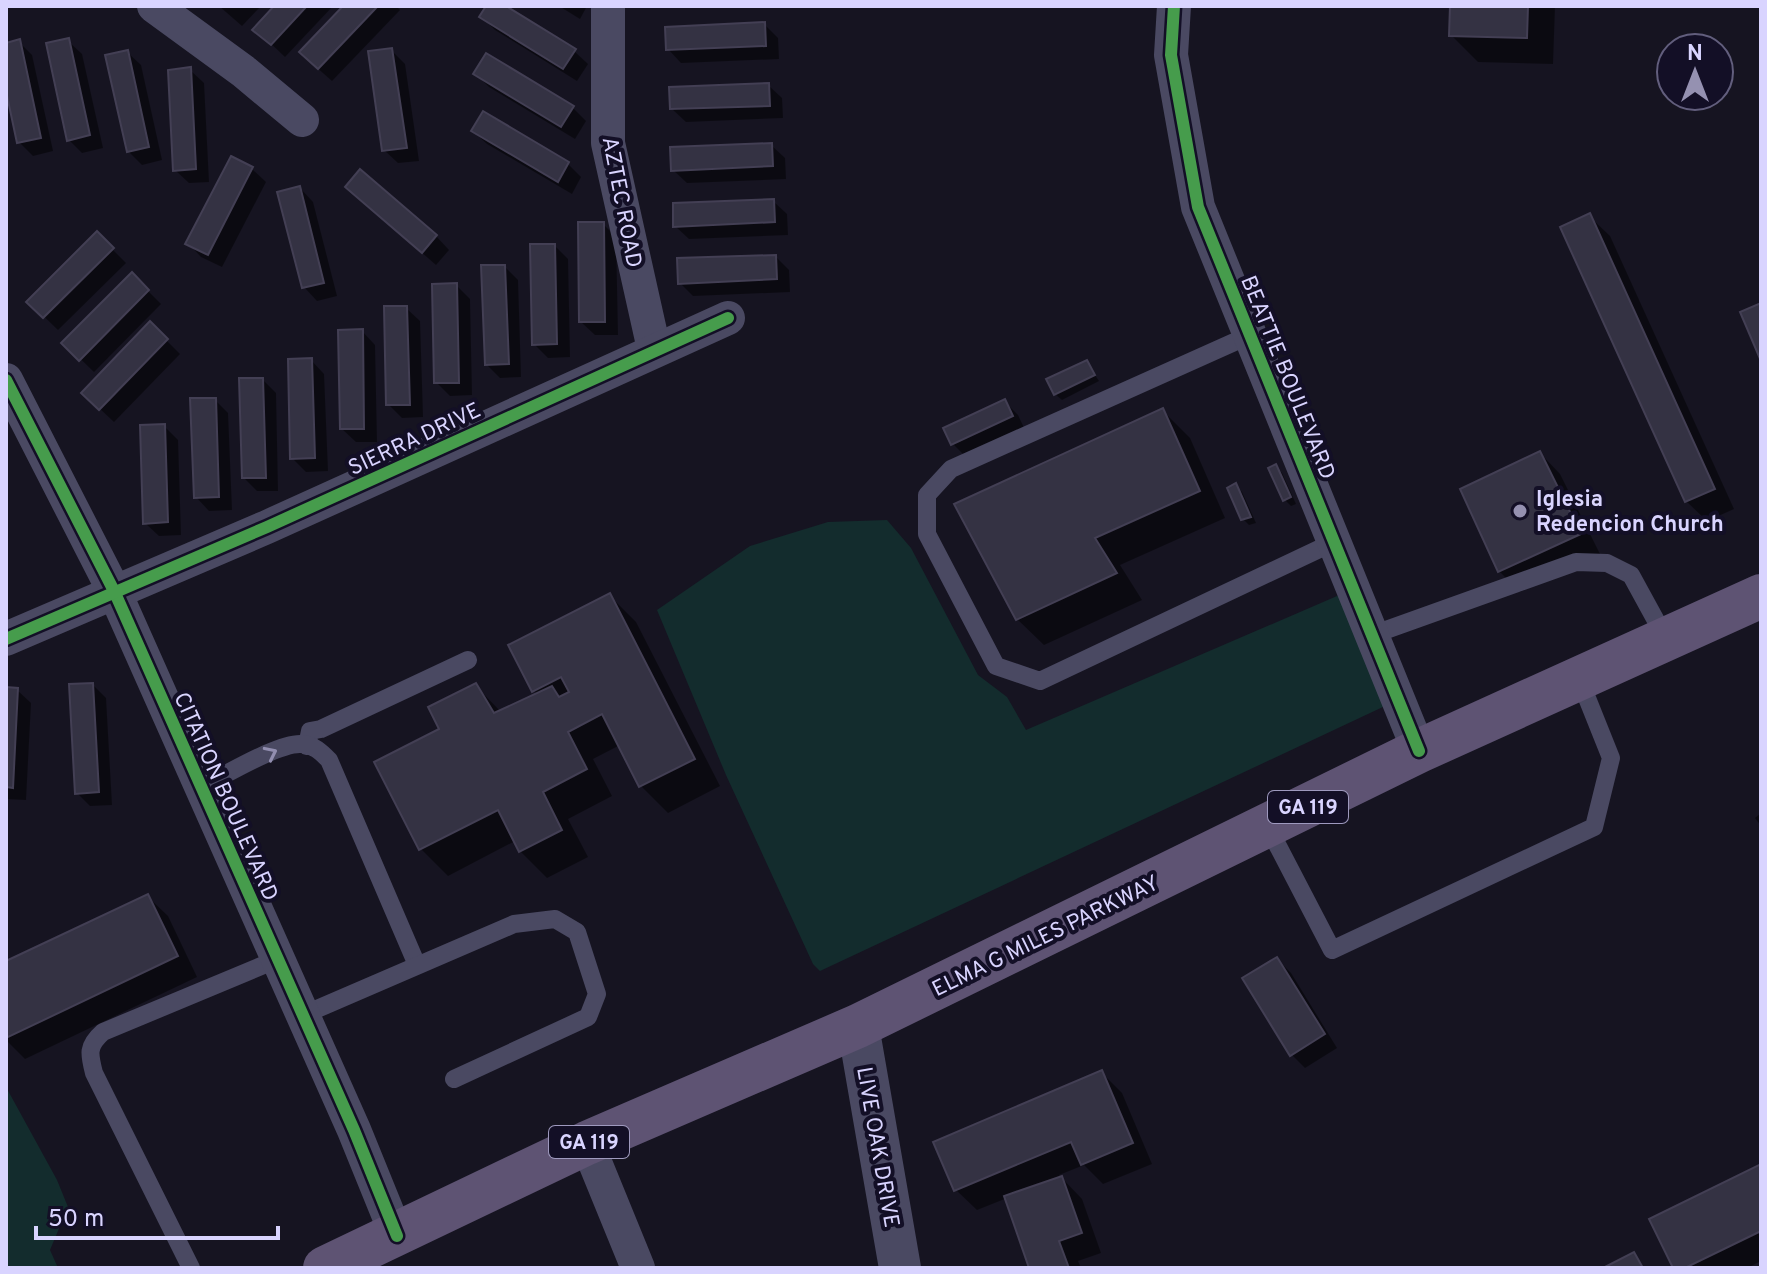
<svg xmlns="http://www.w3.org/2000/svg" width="1767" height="1274" font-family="Overpass,sans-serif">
<rect width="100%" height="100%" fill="#161421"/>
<g fill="#132c2d">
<polygon points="887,520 911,548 978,675 1007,697 1026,730 1344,593 1385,706 820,971 813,964 726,775 657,610 750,546 828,522"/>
<polygon points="6,1087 57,1180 68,1207 50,1250 58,1268 6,1268"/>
</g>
<g fill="#0007">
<polygon points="219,6 261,6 242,26"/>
<polygon points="277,6 333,6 285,57 266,39"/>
<polygon points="346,6 396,6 400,10 332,81 315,66"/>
<polygon points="488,6 502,6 574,51 588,64 577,81 495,30 482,17"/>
<polygon points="559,6 587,6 580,19"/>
<polygon points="677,6 744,6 679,8"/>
<polygon points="1452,6 1555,6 1553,64 1478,62 1451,35"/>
<polygon points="764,24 778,38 779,59 681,63 668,49"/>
<polygon points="68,41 82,54 103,148 82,153 69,140"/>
<polygon points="19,42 32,55 53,151 33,156 19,142 6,82 6,45"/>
<polygon points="391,50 405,64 419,161 398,163 384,150"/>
<polygon points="127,52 141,65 162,160 142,165 128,151"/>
<polygon points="190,70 204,83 209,182 189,183 175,170"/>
<polygon points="476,74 573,108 586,121 575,139 489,87"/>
<polygon points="768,85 782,98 783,118 686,122 672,109"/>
<polygon points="473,131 568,164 581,177 572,194 487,144"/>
<polygon points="771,145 785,158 786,179 687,183 673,170"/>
<polygon points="252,169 266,182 222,267 201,257 188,243"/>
<polygon points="347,187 436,236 449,250 436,265"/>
<polygon points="300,188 313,202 337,296 317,301 304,287"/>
<polygon points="773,201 787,214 788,235 689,239 675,226"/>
<polygon points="1589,216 1610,236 1734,509 1707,521 1686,501"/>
<polygon points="603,224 616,237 618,335 595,335 581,322"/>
<polygon points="97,234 126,263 58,330 29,302"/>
<polygon points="555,246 568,259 570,357 548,358 534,344"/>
<polygon points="776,257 789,270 790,292 693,296 680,283"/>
<polygon points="505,267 518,280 521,377 500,378 487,365"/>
<polygon points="132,275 161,304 94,372 64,343"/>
<polygon points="456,285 470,299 472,395 450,396 436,382"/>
<polygon points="406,308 420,321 423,417 402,418 388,404"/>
<polygon points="150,324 180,354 114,422 83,393"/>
<polygon points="362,331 375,345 377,442 356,442 342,429"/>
<polygon points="311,360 324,374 328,471 306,472 292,458"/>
<polygon points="1086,362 1099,381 1062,400 1055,394"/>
<polygon points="263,380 276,393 278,491 257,491 244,478"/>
<polygon points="215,400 228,413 232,510 209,511 196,497"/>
<polygon points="1005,402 1018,415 1025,430 966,457 953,444"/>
<polygon points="1163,411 1190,438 1225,518 1120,565 1142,600 1044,645 1017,619"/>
<polygon points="164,426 178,440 181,535 159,536 145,523"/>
<polygon points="1540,453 1560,474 1600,554 1520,592 1499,571"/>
<polygon points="1276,467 1282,473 1296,504 1291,506 1285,500"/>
<polygon points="1236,486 1242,492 1256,523 1249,525 1243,519"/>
<polygon points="609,595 636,622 720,786 668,813 641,786 620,745 593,759 612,796 568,819 588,857 547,878 520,851 515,841 448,876 421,849 442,730 475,685 501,712 538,695 534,691"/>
<polygon points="93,685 106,698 112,805 90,806 77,793"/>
<polygon points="6,689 17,690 31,703 26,800 6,799"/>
<polygon points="1761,813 1761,826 1755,818"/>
<polygon points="147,896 168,916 197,977 25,1059 6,1040 6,963"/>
<polygon points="1277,959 1291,973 1337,1048 1305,1068 1291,1054"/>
<polygon points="1101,1072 1122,1093 1152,1164 1103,1184 1084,1165 1059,1175 1082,1199 1101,1253 1078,1261 1081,1268 1032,1268 1007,1198 977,1210 956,1190"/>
<polygon points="1761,1166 1761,1261 1747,1268 1675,1268"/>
</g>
<g fill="#343243" stroke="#433f54" stroke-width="2">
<polygon points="274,6 307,6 271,45 252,30"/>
<polygon points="343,6 378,6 318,69 299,52"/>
<polygon points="486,6 506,6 576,49 563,69 479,17"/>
<polygon points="1450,6 1528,6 1527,38 1449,36"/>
<polygon points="765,22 766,46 666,50 665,27"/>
<polygon points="69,38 90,135 67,141 46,43"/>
<polygon points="20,39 41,138 17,143 6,91 6,43"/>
<polygon points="392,48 407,148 382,151 368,51"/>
<polygon points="128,50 149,147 127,152 105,55"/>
<polygon points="486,53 574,106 561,127 473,74"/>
<polygon points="191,67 196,169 173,171 168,70"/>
<polygon points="769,83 770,106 670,109 669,87"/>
<polygon points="483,111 569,162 558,182 471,131"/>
<polygon points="772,143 773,166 671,171 670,147"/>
<polygon points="231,156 253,167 208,255 185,244"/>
<polygon points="360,169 437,235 422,253 345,187"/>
<polygon points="300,186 324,283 302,288 277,192"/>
<polygon points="774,199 775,222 673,227 673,203"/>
<polygon points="1590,213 1715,489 1685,502 1560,227"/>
<polygon points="578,222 604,222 605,322 579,322"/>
<polygon points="97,231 114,248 43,318 26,302"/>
<polygon points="530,244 555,244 557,344 532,345"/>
<polygon points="776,255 777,279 678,284 677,258"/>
<polygon points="481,265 505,265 509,364 485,365"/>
<polygon points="132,272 149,290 79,361 61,343"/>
<polygon points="457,283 459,383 434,383 432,284"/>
<polygon points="1761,303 1761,361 1740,312"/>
<polygon points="384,306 407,306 410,405 386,405"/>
<polygon points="150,321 168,339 99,410 81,393"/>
<polygon points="363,329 364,429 340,429 338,330"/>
<polygon points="312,358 315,458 290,459 288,359"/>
<polygon points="1087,360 1095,375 1054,395 1046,379"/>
<polygon points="239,378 263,378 266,478 242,478"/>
<polygon points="190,398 216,398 219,497 194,498"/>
<polygon points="1005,399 1013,416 951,445 943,428"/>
<polygon points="1163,408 1200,491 1095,538 1117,573 1016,620 954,504"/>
<polygon points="165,424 168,522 143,524 140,425"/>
<polygon points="1540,451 1581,534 1498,572 1460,489"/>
<polygon points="1276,464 1291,497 1283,501 1268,468"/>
<polygon points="1236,483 1251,517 1241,520 1227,488"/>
<polygon points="610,593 695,759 639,787 602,714 568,732 587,769 543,792 562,830 519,852 498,810 419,850 374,762 439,729 428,707 476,683 494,713 552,686 559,697 569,692 561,677 532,692 508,645"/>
<polygon points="93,683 99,792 75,794 69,684"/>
<polygon points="6,687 18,688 13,788 6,787"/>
<polygon points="148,894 178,956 6,1038 6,961"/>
<polygon points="1277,957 1325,1034 1290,1056 1242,978"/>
<polygon points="1102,1070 1133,1143 1081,1165 1071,1142 954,1191 933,1142"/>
<polygon points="1761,1164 1761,1231 1685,1268 1673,1268 1649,1219"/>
<polygon points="1062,1176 1082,1233 1059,1241 1069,1268 1029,1268 1004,1196"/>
<polygon points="1634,1252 1643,1268 1603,1268"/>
</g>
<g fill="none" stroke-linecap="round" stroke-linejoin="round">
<g stroke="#4a4962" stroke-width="18">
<polyline points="1250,335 951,469 927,495 927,534 996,666 1040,681 1334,542"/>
<polyline points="1372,635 1576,562 1607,563 1631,575 1666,639"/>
<polyline points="307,746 310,731 321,729 468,660"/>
<path d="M201 787C224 776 279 742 302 744 314 745 321 752 329 760L417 965"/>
<polyline points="1268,827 1332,950 1594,827 1611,758 1579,678"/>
<polyline points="303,1015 514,924 555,919 577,932 597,994 588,1017 454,1079"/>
<path d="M191 1268 94 1073C89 1054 87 1046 103 1032L278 959"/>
</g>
<g stroke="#4a4962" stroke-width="34">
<polyline points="154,6 243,71 302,120"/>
<polyline points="608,6 608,143 654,349"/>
<polyline points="1174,6 1171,55 1198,207 1419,751"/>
<polyline points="6,380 115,593 354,1130 397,1236"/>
<polyline points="6,639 267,527 728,318"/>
<polyline points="587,1143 638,1268"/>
</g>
<polyline stroke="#4a4962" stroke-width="42" points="858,1026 900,1268"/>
<polyline stroke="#5e5373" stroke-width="44" points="325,1268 587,1143 858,1026 1419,751 1761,596"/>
<g stroke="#130f26" stroke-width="17">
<g id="cycleway">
<polyline points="1174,6 1171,55 1198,207 1419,751"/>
<polyline points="6,380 115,593 354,1130 397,1236"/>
<polyline points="6,639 267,527 728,318"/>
</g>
</g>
<use href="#cycleway" stroke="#469c4c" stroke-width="12"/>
</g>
<defs><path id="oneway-chevron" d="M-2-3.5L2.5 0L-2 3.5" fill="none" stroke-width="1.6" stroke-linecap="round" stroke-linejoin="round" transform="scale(2)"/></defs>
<use stroke="#928eb0" href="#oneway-chevron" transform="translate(271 753) rotate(-26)"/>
<circle fill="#9591b1" stroke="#130f26" stroke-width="3" cx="1520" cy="511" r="8"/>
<g text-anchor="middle" stroke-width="8" stroke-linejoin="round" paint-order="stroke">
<g fill="#130f26" stroke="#9e99be" stroke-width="2">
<rect x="1268" y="791" width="80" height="32" rx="6"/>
<rect x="549" y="1126" width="80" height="32" rx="6"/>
</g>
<g font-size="20" font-weight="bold" fill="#d9d4ff">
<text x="1308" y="814">GA 119</text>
<text x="589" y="1149">GA 119</text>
</g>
<g font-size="22" fill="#d9d4ff" stroke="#130f26">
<text transform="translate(623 202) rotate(79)" y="8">AZTEC ROAD</text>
<text transform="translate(1289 377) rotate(68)" y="8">BEATTIE BOULEVARD</text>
<text transform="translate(414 438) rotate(-25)" y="8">SIERRA DRIVE</text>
<text transform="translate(227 796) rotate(66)" y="8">CITATION BOULEVARD</text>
<text transform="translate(1045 935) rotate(-26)" y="8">ELMA G MILES PARKWAY</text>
<text transform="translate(879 1147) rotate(80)" y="8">LIVE OAK DRIVE</text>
</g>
<g font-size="22" font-weight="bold" fill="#d9d4ff" stroke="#130f26" text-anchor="start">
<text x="1536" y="506">Iglesia<tspan x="1536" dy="25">Redencion Church</tspan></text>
</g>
</g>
<rect width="1767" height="1274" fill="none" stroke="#d9d4ff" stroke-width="16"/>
<g transform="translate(1695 72)"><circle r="38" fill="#130f26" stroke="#625e7d" stroke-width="2"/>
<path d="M0-6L14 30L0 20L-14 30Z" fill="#9591b1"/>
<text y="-12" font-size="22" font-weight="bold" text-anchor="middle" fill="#d9d4ff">N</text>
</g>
<path d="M36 1226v12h242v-12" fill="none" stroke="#d9d4ff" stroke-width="4"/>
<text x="48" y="1226" font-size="24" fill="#d9d4ff" stroke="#130f26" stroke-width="6" paint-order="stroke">50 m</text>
</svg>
